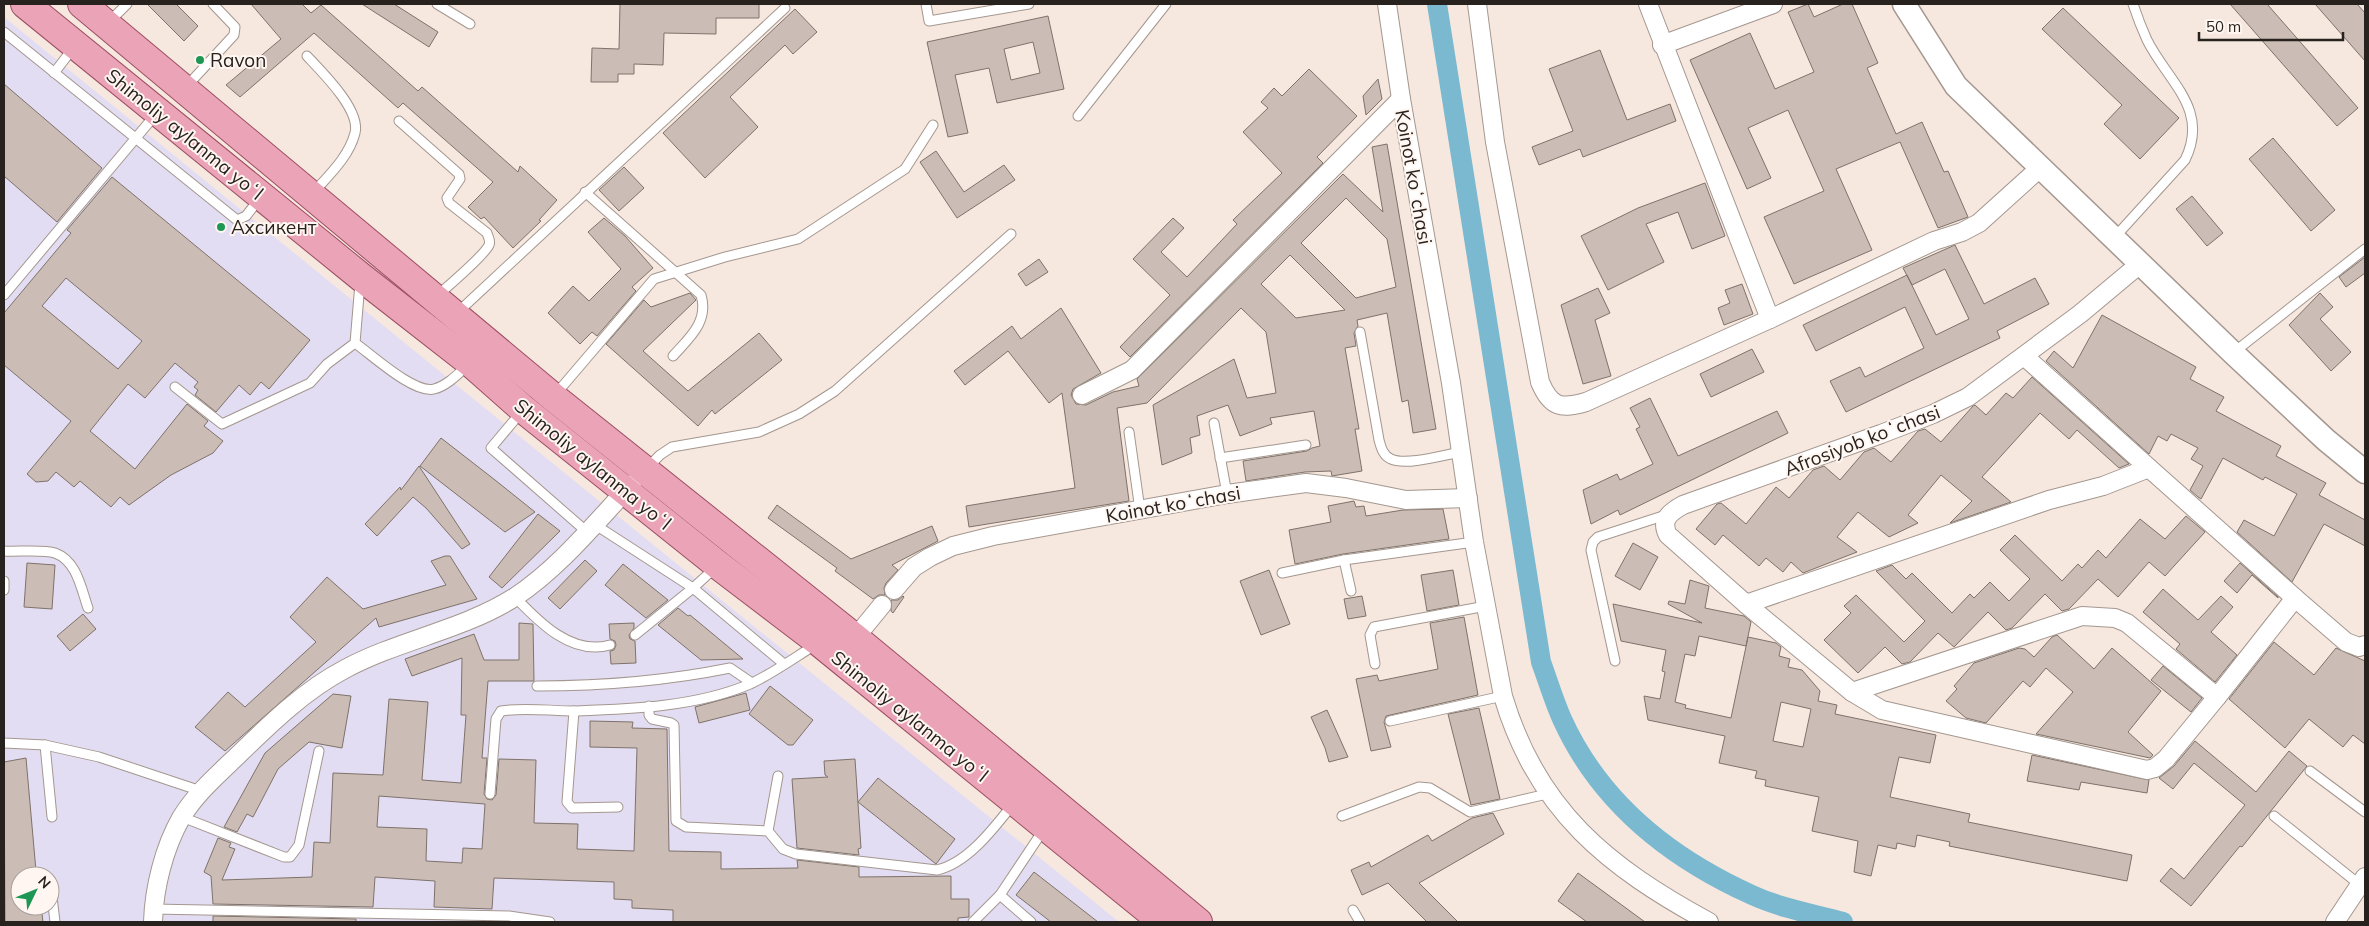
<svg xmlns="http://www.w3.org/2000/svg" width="2369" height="926" font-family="Mulish,sans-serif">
<rect width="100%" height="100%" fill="#f6e8df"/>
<path fill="#e3ddf3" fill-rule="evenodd" d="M4 17 577 483 1119 922H4ZM20 876H50V906H20Z"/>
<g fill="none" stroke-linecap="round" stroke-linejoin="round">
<path stroke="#7bb9d0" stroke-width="20" d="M1437 4 1541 662C1548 681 1554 701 1562 719 1600 803 1670 858 1752 895 1780 908 1813 914 1843 922"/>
</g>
<g fill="#cbbdb5" stroke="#7e726a" fill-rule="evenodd">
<polygon points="147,4 176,4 198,26 184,41"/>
<polygon points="251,4 302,4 311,13 321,5 418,91 422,87 518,172 520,166 557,200 539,220 541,221 513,248 484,217 481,219 468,207 493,182 403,103 398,108 314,33 240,97 226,85 281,39"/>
<polygon points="362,4 394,4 438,32 429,47"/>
<polygon points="620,4 759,4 759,18 716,18 716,34 664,33 663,65 634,64 634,74 618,74 618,82 591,82 592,48 619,49"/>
<polygon points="1808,4 1814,17 1843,4 1852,4 1878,63 1867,68 1896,134 1922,122 1944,172 1948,171 1968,217 1938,228 1900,142 1836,169 1872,250 1794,284 1764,217 1824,191 1788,110 1748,128 1771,178 1747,189 1690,60 1750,33 1775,89 1814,72 1788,12"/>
<polygon points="2230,4 2267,4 2358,108 2337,126"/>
<polygon points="2315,4 2357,4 2365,13 2365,61"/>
<polygon points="2063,8 2179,118 2140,159 2104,124 2122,105 2042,29"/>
<polygon points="795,9 817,32 793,54 785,45 730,97 758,127 705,178 663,133"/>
<path d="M1048 16 1064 89 997 103 989 68 955 75 968 133 948 137 927 42ZM1033 42 1040 73 1011 80 1004 49Z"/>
<polygon points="1600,50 1627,120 1670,104 1676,121 1583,157 1580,149 1539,165 1532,147 1573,131 1549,69"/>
<polygon points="1309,69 1357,116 1317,157 1323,163 1130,357 1120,347 1170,295 1133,259 1173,218 1184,228 1161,252 1187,277 1237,224 1233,220 1282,173 1243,132 1268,108 1261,102 1274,88 1282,96"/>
<polygon points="1378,79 1382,99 1366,115 1363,96"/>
<polygon points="4,84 102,168 57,222 4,176"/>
<polygon points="2273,138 2335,210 2311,231 2249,159"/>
<path d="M1387 144 1436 429 1413 433 1408 400 1402 402 1387 313 1357 320 1358 326 1354 333 1356 346 1345 348 1359 429H1355L1362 471 1332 476 1331 471 1305 472 1246 481 1243 461 1307 451 1312 448 1320 446 1314 411 1270 418 1272 424 1240 436 1228 405 1197 416 1200 435 1190 438 1192 453 1162 465 1153 405 1234 359 1247 398 1276 393 1266 332 1241 308 1147 403 1117 408 1129 501 969 527 966 506 1075 488 1062 393 1049 403 1008 351 965 385 954 371 1012 326 1021 339 1061 308 1101 373 1073 389 1071 395 1076 404 1086 405 1113 392 1139 386 1137 379 1343 174 1383 212 1372 147ZM1346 198 1387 239 1396 287 1356 298 1301 243ZM1290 255 1345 310 1296 318 1261 284Z"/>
<polygon points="936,151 964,192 1004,165 1015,180 957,218 920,162"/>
<polygon points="624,167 644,188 619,211 599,190"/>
<path d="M112 177 310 340 269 389 261 382 250 395 239 385 216 412 195 395 198 390 194 387 198 382 175 363 145 398 128 384 90 431 135 469 187 404 208 421 204 426 223 441 213 453 171 475 129 505 120 497 111 507 80 481 74 487 56 472 48 481 36 482 27 474 71 421 4 365V313L71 233 67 230ZM66 278 142 341 118 369 42 306Z"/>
<polygon points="1705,183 1725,236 1692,249 1678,212 1646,224 1664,262 1608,290 1581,236 1638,208"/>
<polygon points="2192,196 2223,233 2207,246 2176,209"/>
<polygon points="604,218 625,236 653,268 632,287 636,291 597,336 592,332 580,344 548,313 573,286 589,301 621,269 588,232"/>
<polygon points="1955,245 1984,304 2035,278 2049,304 1997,331 2000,338 1846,412 1830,381 1860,367 1865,377 1924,348 1905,307 1816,351 1803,325 1907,275 1936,335 1969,319 1945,269 1912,285 1903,268"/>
<polygon points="2365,257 2365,273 2346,287 2339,277"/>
<polygon points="1039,259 1048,272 1026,286 1018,274"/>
<polygon points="1742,284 1753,314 1724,325 1718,308 1730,303 1725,290"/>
<polygon points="1598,288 1610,313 1595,320 1611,376 1583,384 1561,305"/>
<polygon points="690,293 696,300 643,351 688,391 759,333 782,360 715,414 712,410 698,426 606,344 644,300 651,307"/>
<polygon points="2320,293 2333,307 2320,319 2351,352 2331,371 2289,325"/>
<polygon points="2102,315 2196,367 2190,379 2224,397 2216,411 2281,446 2276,456 2326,483 2319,495 2365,520 2365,546 2324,524 2292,582 2237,532 2244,520 2274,536 2297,494 2265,477 2263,480 2223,458 2201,499 2198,497 2190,490 2203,466 2191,459 2198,448 2171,434 2167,441 2158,436 2149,454 2046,361 2054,351 2073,368"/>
<polygon points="1752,349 1764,372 1711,397 1700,374"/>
<polygon points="2032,377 2129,464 2119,468 2077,430 2069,439 2040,413 1982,477 2011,502 1950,523 1972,501 1941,475 1908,515 1918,523 1889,537 1858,512 1837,537 1857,552 1803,573 1791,562 1783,572 1766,558 1759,566 1723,535 1715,545 1696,529 1717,504 1721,503 1746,524 1776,487 1789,498 1813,470 1824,466 1840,480 1864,452 1874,448 1891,462 1918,431 1925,429 1941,442 1973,406 1975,405 1986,415 2006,393 2013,398"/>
<polygon points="1650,398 1678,456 1777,411 1788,433 1620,515 1618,510 1591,524 1583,490 1617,474 1620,480 1653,464 1636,429 1640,427 1630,408"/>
<polygon points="441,438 495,480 535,512 505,532 420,466"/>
<polygon points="419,466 470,544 462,549 426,508 413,497 377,536 365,524 400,487 401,490"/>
<polygon points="1354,501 1356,507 1364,506 1366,516 1403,510 1443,509 1449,539 1343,554 1295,564 1289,530 1331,522 1328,506"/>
<polygon points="777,505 851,559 932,526 938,541 892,565 898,570 886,583 884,588 885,595 879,595 873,599 835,571 837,568 768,518"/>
<polygon points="538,514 560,531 502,588 489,577"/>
<polygon points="2186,516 2205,532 2165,576 2149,562 2118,597 2098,579 2069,609 2062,611 2045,594 2012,628 2006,630 1988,612 1954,647 1938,633 1910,662 1902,664 1885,647 1858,673 1824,640 1851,613 1844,606 1856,595 1904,642 1925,621 1876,571 1892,565 1906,579 1912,573 1952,613 1970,594 1974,598 1990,582 2009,601 2030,579 2000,550 2015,535 2062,581 2078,564 2082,568 2098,550 2106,558 2140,519 2165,539"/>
<polygon points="1633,543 1658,557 1640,590 1615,576"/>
<polygon points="445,556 450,556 477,599 379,627 376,618 225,751 195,727 228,692 245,707 316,642 290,617 327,577 363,609 446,585 431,561"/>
<polygon points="585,560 597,571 560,609 548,598"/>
<polygon points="27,563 55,565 52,609 24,607"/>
<polygon points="2240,563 2278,597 2278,598 2252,575 2237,593 2224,581"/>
<polygon points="623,564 668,600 646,618 605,585"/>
<polygon points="1269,570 1290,624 1261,635 1240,581"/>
<polygon points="1453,570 1459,605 1427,611 1421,575"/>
<path d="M1690 580 1709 586 1705 608 1744 616 1751 622 1746 646 1699 636 1695 656 1685 654 1675 702 1686 705 1685 708 1731 718 1748 637 1776 643 1781 647 1779 656 1790 659 1788 667 1802 670 1820 691 1818 701 1837 705 1835 714 1936 735 1930 763 1899 757 1890 797 1970 814 1968 822 2132 855 2127 881 1949 846 1950 842 1917 835 1915 847 1897 843 1896 849 1878 845 1871 876 1854 872 1858 841 1812 831 1819 797 1765 786 1766 780 1755 778 1757 771 1719 763 1725 736 1648 720 1644 696 1660 699 1665 672 1662 671 1666 650 1621 641 1613 604 1702 623 1668 604 1669 601 1685 604ZM1781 702 1811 709 1803 747 1773 741Z"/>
<polygon points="2163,589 2198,620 2221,596 2233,607 2211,632 2237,655 2215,682 2176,649 2180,644 2143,612"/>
<polygon points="903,596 904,597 893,613 891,611 891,600 898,600"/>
<polygon points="1362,596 1366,616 1348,619 1344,599"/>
<polygon points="678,608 688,616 690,615 743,659 701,660 658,625"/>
<polygon points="83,614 96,629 70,651 57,636"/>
<polygon points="1464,617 1478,695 1386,716 1384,722 1391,747 1371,751 1356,679 1377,675 1379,681 1438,669 1430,623"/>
<path d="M519 623 533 624 534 681H488L482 758H487L484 794 487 799 492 800 496 795 499 759 536 760 534 823 578 824 577 849 634 851 637 748 590 747V721L633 722 632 728 667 729 669 851 721 852V869L798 868 797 860 859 867V877L951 876V899H969V917L958 918V922H673V910L632 908V900L614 899V882L494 878 492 909 434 907 435 881 375 877 373 907 213 904 211 876 204 872 218 838 231 843 229 847 235 849 222 880 312 877 314 842 330 843 333 773 383 775 389 699 428 702 422 780 461 783 466 715H461L462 658 412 676 405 659 474 634 484 660H519ZM379 796 485 804 482 849 463 848 462 863 426 861 427 829 377 827Z"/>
<polygon points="634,623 634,628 629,635 630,639 635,641 636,663 611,664 610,651 614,650 616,645 615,641 610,639 609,624"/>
<polygon points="2057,635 2094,669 2112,648 2161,691 2128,732 2153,755 2150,758 2036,734 2073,692 2046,668 2030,687 2023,681 1986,723 1966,718 1946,701 1957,689 1954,686 1974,663 2019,648 2025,649 2034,657 2052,637"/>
<polygon points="2274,642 2314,675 2336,648 2365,661 2365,744 2353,735 2343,747 2309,719 2285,748 2229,699"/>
<polygon points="2163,666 2202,698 2191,712 2151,680"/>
<polygon points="770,686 813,720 793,745 788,745 749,714"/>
<polygon points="746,693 750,710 699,723 695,707"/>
<polygon points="333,694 351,696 342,748 309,742 278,769 253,817 247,814 237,832 224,827 265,753"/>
<polygon points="1479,708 1500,799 1471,805 1448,714"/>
<polygon points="1327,710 1348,757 1329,762 1325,748 1311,717"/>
<polygon points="2195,741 2256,792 2289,751 2307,766 2242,847 2240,846 2191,906 2160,881 2171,868 2184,879 2245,805 2194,763 2173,789 2159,778 2174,766"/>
<polygon points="2032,755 2149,780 2147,793 2081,782 2079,790 2027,781"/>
<polygon points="26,758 36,871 20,873 20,906 41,906 43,922 5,922 4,762"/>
<polygon points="855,759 861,848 858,849 859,855 797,848 792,779 828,777 825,775 824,761"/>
<polygon points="878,778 955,839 936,864 858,802"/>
<polygon points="1493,813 1504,834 1419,883 1458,922 1427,922 1388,883 1362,895 1351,870 1369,862 1371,867 1428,835 1432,841 1472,818"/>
<polygon points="1034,872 1098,922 1051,922 1016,895"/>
<polygon points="1578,873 1645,922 1587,922 1558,901"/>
<polygon points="213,916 356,919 356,922 213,922"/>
</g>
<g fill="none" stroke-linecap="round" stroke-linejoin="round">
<g stroke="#a4978f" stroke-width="11">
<g id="service">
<polyline points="437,4 470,24"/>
<polyline points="926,4 929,21 1029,4"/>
<polyline points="108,23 127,4"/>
<polyline points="4,32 237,220 246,216 260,198"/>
<path d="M307 56C322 72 361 110 355 133 349 157 328 176 313 193"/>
<polyline points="54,73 74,47"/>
<polyline points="186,87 234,35 235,27 213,4"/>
<polyline points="1078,116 1166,4"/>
<path d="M399 121 459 174 460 179 447 198 449 203 487 233C488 237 491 241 489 245 484 256 448 286 437 296"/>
<path d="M585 192 701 295C709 322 689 338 673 356"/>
<path d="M2115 237 2185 160C2210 109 2168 82 2147 40 2142 29 2137 16 2133 4"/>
<polyline points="4,295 156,114"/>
<polyline points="457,313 785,8"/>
<path d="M1360 332 1379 440C1381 447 1383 456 1391 459 1406 466 1444 455 1461 452"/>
<path d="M355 343C372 355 414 394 434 389 447 386 459 373 469 364"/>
<polyline points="2233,353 2365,249"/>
<polyline points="175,387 222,424 310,383 327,364 355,343 360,283"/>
<polyline points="555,395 654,279 725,257 798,239 905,169 933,125"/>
<polyline points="522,411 491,448 587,532"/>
<polyline points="1214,423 1227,494"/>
<polyline points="1129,432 1140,510"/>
<polyline points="1220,458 1306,445"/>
<polyline points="648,467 660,455 672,447 759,432 799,414 835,391 1011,234"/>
<polyline points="594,524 693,588 784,664"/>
<path d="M4 551C17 552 43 549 55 553 77 561 81 588 88 608"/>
<polyline points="1344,560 1351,591"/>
<polyline points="1282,573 1344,560 1474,542"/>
<polyline points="4,581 4,590"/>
<path d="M515 597C538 621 571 656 610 645"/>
<polyline points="635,635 693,588 717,566"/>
<polyline points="1615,661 1591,550 1593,542 1598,537 1669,514"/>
<polyline points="1375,664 1370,635 1374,627 1486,606"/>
<path d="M537 686C601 686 666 681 730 668L752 683"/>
<path d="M649 706V715L652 719 671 723 674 725 676 821 686 827 768 831 783 849 796 854 937 870C968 863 994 828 1013 804"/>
<polyline points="574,711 567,802 572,808 618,807"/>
<polyline points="1390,721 1503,696"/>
<polyline points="4,743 45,745 99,757 201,791"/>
<polyline points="45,745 52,817"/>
<polyline points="2310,771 2365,812"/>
<path d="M490 794 496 719 501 711C525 707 550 711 574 711 631 709 696 707 750 684 772 674 794 658 815 645"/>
<polyline points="1342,816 1419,787 1430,788 1470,812 1547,794"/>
<polyline points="2274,816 2360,885"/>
<polyline points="182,817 284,857 290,857 299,845 319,751"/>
<polyline points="768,831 778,776"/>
<polyline points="50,880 55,922"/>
<polyline points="1000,895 1031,922"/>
<polyline points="153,909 509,916 550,922"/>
<polyline points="1353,910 1360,922"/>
<polyline points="973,922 1000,895 1044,829"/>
</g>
</g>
<g stroke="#a4978f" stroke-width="20">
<g id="minor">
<path d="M1387 4 1401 99 1451 383 1474 542 1503 696C1537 811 1608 867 1709 922"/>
<path d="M1477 4 1495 142 1540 382C1551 408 1561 409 1586 402L1770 319 1934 241 1962 232 1979 223 2041 167"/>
<polyline points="1648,4 1770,319"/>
<polyline points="1662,45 1773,4"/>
<path d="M2141 263 2080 314 1968 397 1933 414 1881 434 1683 505C1670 512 1660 520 1668 535L1746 604 1852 692 2082 616 2115 618 2127 623 2217 697 2295 598 2346 642 2359 647 2365 645"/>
<polyline points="2024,356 2149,468"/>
<polyline points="1082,395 1132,370 1401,99"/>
<polyline points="894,590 914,567 930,557 953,546 993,536 1227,494 1306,483 1346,488 1406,500 1468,498"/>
<polyline points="1746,604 2049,500 2103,486 2149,468 2295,598"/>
<polyline points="855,638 882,605"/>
<polyline points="1852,692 1882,710 2147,770 2155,768 2166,759 2217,697"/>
<path d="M153 922C154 888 164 848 181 818 195 795 215 777 234 759 268 726 303 691 345 669 399 640 463 630 515 597 560 567 595 523 632 484"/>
<polyline points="2335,922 2365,877"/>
</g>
</g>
<g stroke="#a4978f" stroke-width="25">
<polyline id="tertiary" points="1904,4 1956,86 2233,353 2326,440 2365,472"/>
</g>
<g stroke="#9d4e62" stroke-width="30">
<g id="primary">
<polyline points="25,4 361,277 471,363 523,409 718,565 819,642 1163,922"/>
<polyline points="82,4 553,397 855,638 1198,922"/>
</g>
</g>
<use href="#service" stroke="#fff" stroke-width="9"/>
<use href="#minor" stroke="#fff" stroke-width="18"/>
<use href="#tertiary" stroke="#fff" stroke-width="22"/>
<use href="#primary" stroke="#eaa3b7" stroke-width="28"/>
</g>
<g fill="#1e9754" stroke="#fff6f1" stroke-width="2">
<circle cx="200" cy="60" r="5"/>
<circle cx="221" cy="227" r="5"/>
</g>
<g text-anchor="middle" stroke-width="4" stroke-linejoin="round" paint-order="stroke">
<g font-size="19" fill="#27221e" stroke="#fff6f1" text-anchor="start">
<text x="210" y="67">Ravon</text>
<text x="231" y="234">Ахсикент</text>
</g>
<g font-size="19" fill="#27221e" stroke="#fff6f1">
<text transform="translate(185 134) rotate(39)" y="7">Shimoliy aylanma yoʻl</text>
<text transform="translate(1414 177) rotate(80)" y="7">Koinot koʻchasi</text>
<text transform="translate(1862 440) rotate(-21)" y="7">Afrosiyob koʻchasi</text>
<text transform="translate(593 464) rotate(39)" y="7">Shimoliy aylanma yoʻl</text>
<text transform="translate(1173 504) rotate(-10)" y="7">Koinot koʻchasi</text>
<text transform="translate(910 716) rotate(39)" y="7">Shimoliy aylanma yoʻl</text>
</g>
</g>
<rect width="2369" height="926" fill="none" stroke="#27221e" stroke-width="10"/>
<g transform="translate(35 891) rotate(47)"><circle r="24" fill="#fff6f1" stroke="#a9a19d"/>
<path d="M0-4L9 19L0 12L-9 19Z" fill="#1e9754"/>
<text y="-8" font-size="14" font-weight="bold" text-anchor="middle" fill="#27221e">N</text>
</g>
<path d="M2199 32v8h144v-8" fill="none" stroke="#27221e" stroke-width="2.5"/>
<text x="2206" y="32" font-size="15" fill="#27221e" stroke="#fff6f1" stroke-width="4" paint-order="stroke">50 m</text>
</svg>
